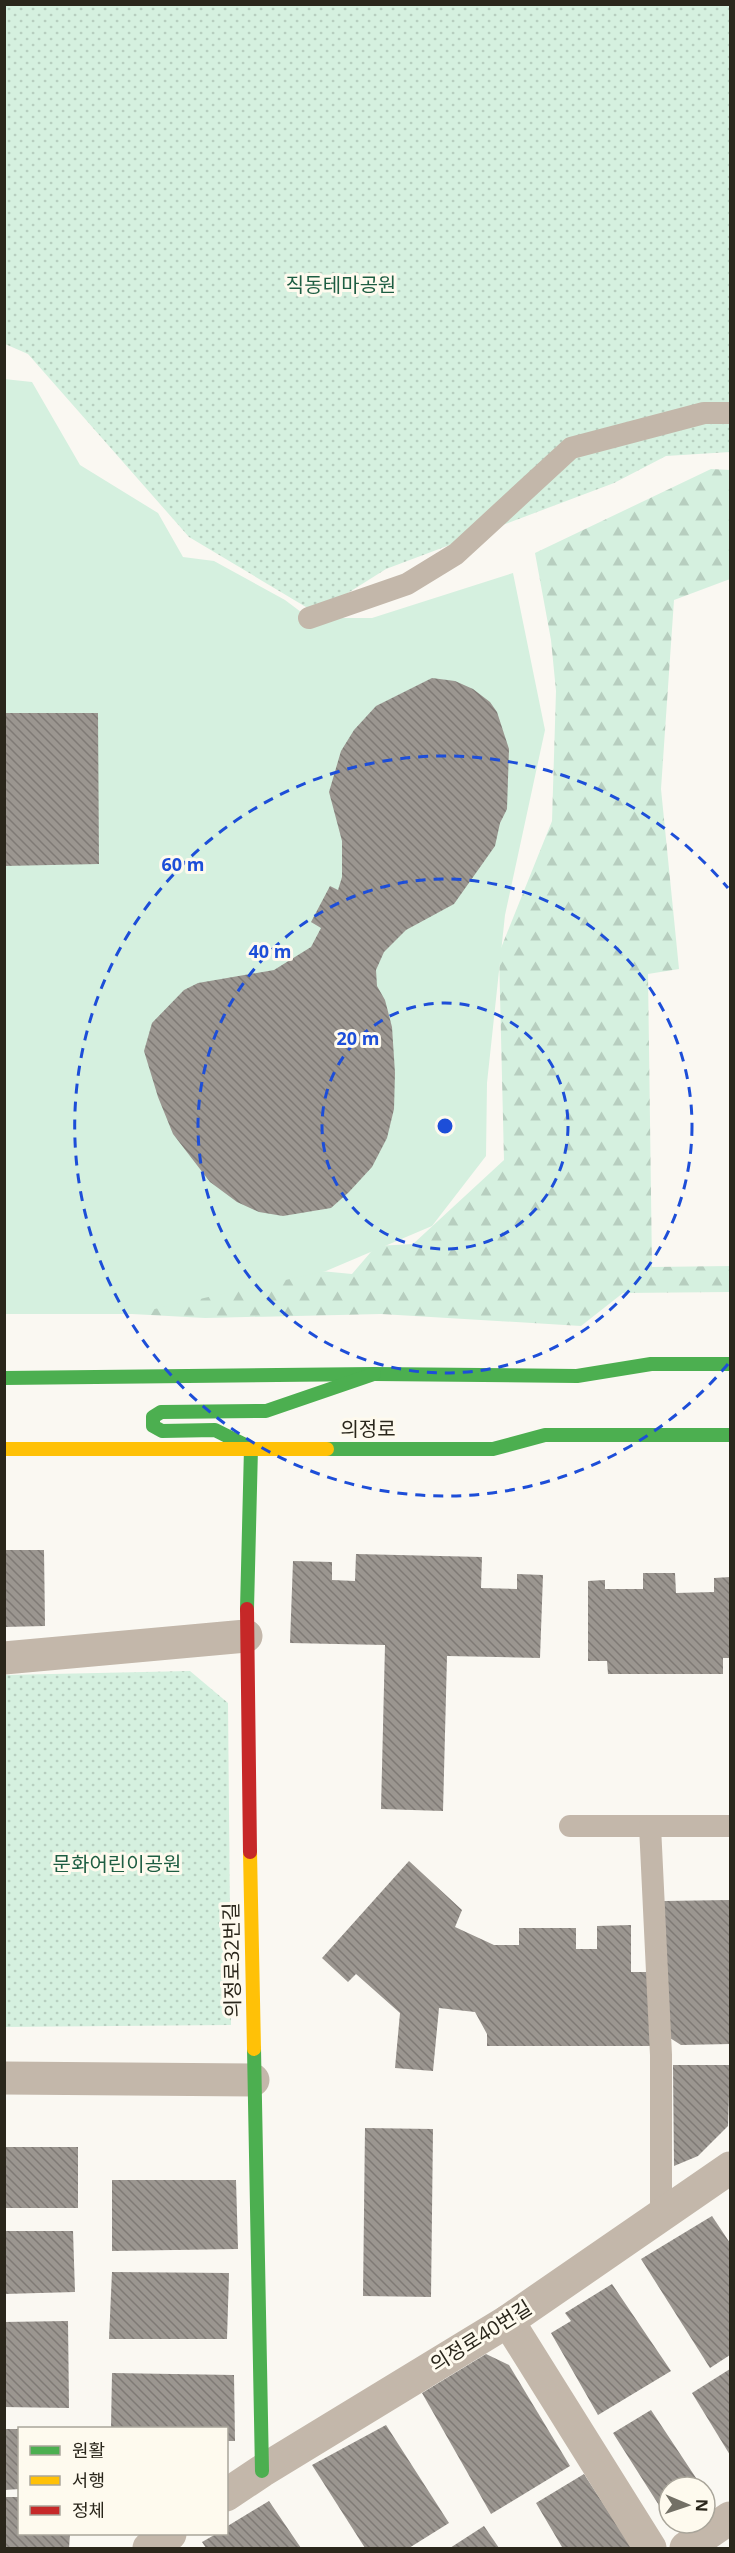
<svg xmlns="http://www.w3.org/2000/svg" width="735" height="2553" font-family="'Open Sans','Noto Sans KR',sans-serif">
<defs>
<pattern id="forest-firs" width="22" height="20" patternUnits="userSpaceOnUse" patternTransform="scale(1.5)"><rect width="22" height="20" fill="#d5f0df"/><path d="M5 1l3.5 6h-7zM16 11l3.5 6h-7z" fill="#b7cebf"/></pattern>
<pattern id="park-dots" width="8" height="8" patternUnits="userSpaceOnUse" patternTransform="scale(1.5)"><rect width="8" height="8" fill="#d5f0df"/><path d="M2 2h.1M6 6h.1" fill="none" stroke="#b7cebf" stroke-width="1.8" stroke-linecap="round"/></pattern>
<pattern id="building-back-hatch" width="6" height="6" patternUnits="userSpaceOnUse" patternTransform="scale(1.5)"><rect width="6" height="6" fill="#9b9690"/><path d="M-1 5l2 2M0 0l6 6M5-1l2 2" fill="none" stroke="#7f7a75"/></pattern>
</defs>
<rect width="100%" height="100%" fill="#faf8f2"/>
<polygon fill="url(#forest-firs)" points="711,469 730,470 730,579 674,600 661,789 679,969 648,974 652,1267 730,1266 730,1292 623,1293 581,1326 381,1314 205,1318 132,1314 104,1271 258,1265 352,1274 376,1246 413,1244 504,1160 499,953 552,821 556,691 551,640 535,553"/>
<g fill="url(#park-dots)">
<polygon points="4,5 730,5 730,452 666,456 614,483 386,569 316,613 189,537 28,354 5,344"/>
<polygon points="190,1671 228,1703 231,2025 5,2027 5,1675"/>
</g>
<polygon fill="#d5f0df" points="4,379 32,382 80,465 158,513 183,557 214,561 285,600 309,618 372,618 513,573 545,730 505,915 487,1083 486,1156 432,1226 326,1271 132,1314 5,1314"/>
<g fill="url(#building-back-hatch)">
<polygon points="432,678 455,681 473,689 490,702 497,712 509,749 507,809 500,823 495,846 454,904 406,930 384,952 376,970 377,986 385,1000 392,1027 395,1073 394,1109 387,1138 372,1167 349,1192 331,1208 283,1216 259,1212 237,1202 210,1182 173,1134 158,1097 144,1051 152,1023 184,990 198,983 274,970 311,947 321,928 311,922 330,886 338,890 342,877 342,841 329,792 341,751 354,730 376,706"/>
<polygon points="4,713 98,713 99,864 4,866"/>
<polygon points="4,1550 44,1550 45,1626 4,1627"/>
<polygon points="356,1554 482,1557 481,1588 517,1589 517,1574 543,1575 540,1658 447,1656 443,1811 381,1809 385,1645 290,1643 293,1561 332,1562 332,1580 355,1581"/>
<polygon points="643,1573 675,1573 676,1593 714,1592 714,1578 730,1577 730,1658 723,1658 723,1674 608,1674 607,1661 588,1661 588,1581 605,1580 605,1589 643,1589"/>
<polygon points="409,1861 462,1910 455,1927 494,1945 519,1945 519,1928 576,1928 576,1949 597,1949 597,1926 631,1925 631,1972 651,1972 651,2046 487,2046 487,2034 475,2012 439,2008 433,2071 395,2068 400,2013 356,1974 348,1982 322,1958"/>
<polygon points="730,1900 730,2044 681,2045 667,2036 664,1901"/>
<polygon points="673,2065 730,2065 728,2126 698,2156 674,2166"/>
<polygon points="365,2128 433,2129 431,2297 363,2296"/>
<rect x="4" y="2147" width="74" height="61"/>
<polygon points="112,2180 236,2180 238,2249 112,2251"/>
<polygon points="712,2216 730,2243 730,2355 710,2368 641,2259"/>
<polygon points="4,2231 73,2231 75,2292 4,2294"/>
<polygon points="112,2272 229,2273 227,2339 109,2339"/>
<polygon points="612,2284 671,2371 598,2415 551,2333 571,2321 565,2313"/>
<polygon points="68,2321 69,2408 4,2407 4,2322"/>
<polygon points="486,2354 509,2365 570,2466 491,2514 422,2393"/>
<polygon points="730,2369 730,2455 692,2393"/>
<polygon points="112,2373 234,2375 235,2441 226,2441 226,2428 111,2428"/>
<polygon points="651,2410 702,2487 669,2487 669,2521 613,2433"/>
<polygon points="386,2425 449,2523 409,2548 365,2548 312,2465"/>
<polygon points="4,2429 20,2429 20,2489 4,2490"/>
<polygon points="584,2474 632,2548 559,2548 562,2547 536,2503"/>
<polygon points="4,2497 20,2497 20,2534 70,2534 69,2548 4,2548"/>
<polygon points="269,2501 301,2548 206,2548 202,2542 216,2534 226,2534 226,2527"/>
<polygon points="484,2526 499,2548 450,2548"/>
</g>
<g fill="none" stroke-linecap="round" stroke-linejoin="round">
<g stroke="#c3b7aa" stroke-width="22">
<polyline points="309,618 407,584 456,554 571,448 704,413 730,413"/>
<polyline points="570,1826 650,1826"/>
<polyline points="661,2215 661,2055 650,1826 730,1826"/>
</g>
<g stroke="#c3b7aa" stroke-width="33">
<polyline points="4,1658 246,1636"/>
<polyline points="4,2078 253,2080"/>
<polyline points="508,2321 650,2548"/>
<polyline points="226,2495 262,2471 508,2321 730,2168"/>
<polyline points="149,2548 170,2534"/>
<polyline points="686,2548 730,2518"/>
</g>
<g stroke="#4caf50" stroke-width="14">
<polyline points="4,1378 374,1374 577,1376 651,1364 730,1364"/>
<polyline points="327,1449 493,1449 545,1435 730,1435"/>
<polyline points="247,1609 251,1448 215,1430 162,1431 153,1426 153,1417 161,1412 266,1411 374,1374"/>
<polyline points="254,2049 262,2471"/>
</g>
<g stroke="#ffc107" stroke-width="14">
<polyline points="4,1449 327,1449"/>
<polyline points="250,1852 254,2049"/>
</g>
<polyline stroke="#c62828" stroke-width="14" points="247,1609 250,1852"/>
</g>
<g fill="none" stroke="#1d4ed8" stroke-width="3" stroke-dasharray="10 8">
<circle cx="445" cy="1126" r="123"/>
<circle cx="445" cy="1126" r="247"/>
<path d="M728 1364A370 370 0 1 1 728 888"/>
</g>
<g text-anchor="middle" stroke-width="6" stroke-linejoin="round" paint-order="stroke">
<g font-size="20" fill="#1e5d42" stroke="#fefaee">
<text x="341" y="292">직동테마공원</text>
<text x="117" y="1871">문화어린이공원</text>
</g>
<g font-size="20" fill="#2a261b" stroke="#fefaee">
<text x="368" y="1436">의정로</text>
<text transform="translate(232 1960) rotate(-91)" y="7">의정로32번길</text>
<text transform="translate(481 2336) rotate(-32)" y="7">의정로40번길</text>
</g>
</g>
<circle cx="445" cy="1126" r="9" fill="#1d4ed8" stroke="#fefaee" stroke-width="3"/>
<g font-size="18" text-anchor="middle" font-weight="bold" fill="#1d4ed8" stroke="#fefaee" stroke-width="6" stroke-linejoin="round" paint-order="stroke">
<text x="183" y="871">60 m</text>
<text x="270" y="958">40 m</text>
<text x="358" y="1045">20 m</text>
</g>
<rect width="735" height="2553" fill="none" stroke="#2a261b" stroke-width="12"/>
<rect x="18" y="2427" width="210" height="108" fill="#fefaee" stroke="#a9a59a" stroke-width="1.5"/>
<rect x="30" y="2446" width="30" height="9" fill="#4caf50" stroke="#a9a59a" stroke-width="1.5"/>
<text x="72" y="2457" font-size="18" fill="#2a261b">원활</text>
<rect x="30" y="2476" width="30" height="9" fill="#ffc107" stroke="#a9a59a" stroke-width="1.5"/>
<text x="72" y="2487" font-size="18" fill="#2a261b">서행</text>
<rect x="30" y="2506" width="30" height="9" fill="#c62828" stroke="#a9a59a" stroke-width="1.5"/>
<text x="72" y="2517" font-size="18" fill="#2a261b">정체</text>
<g transform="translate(687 2505) rotate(92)"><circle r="28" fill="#fefaee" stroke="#a9a59a" stroke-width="1.5"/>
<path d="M0-4.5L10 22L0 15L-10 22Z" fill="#737066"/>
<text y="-9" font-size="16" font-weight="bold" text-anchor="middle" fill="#2a261b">N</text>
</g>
</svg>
